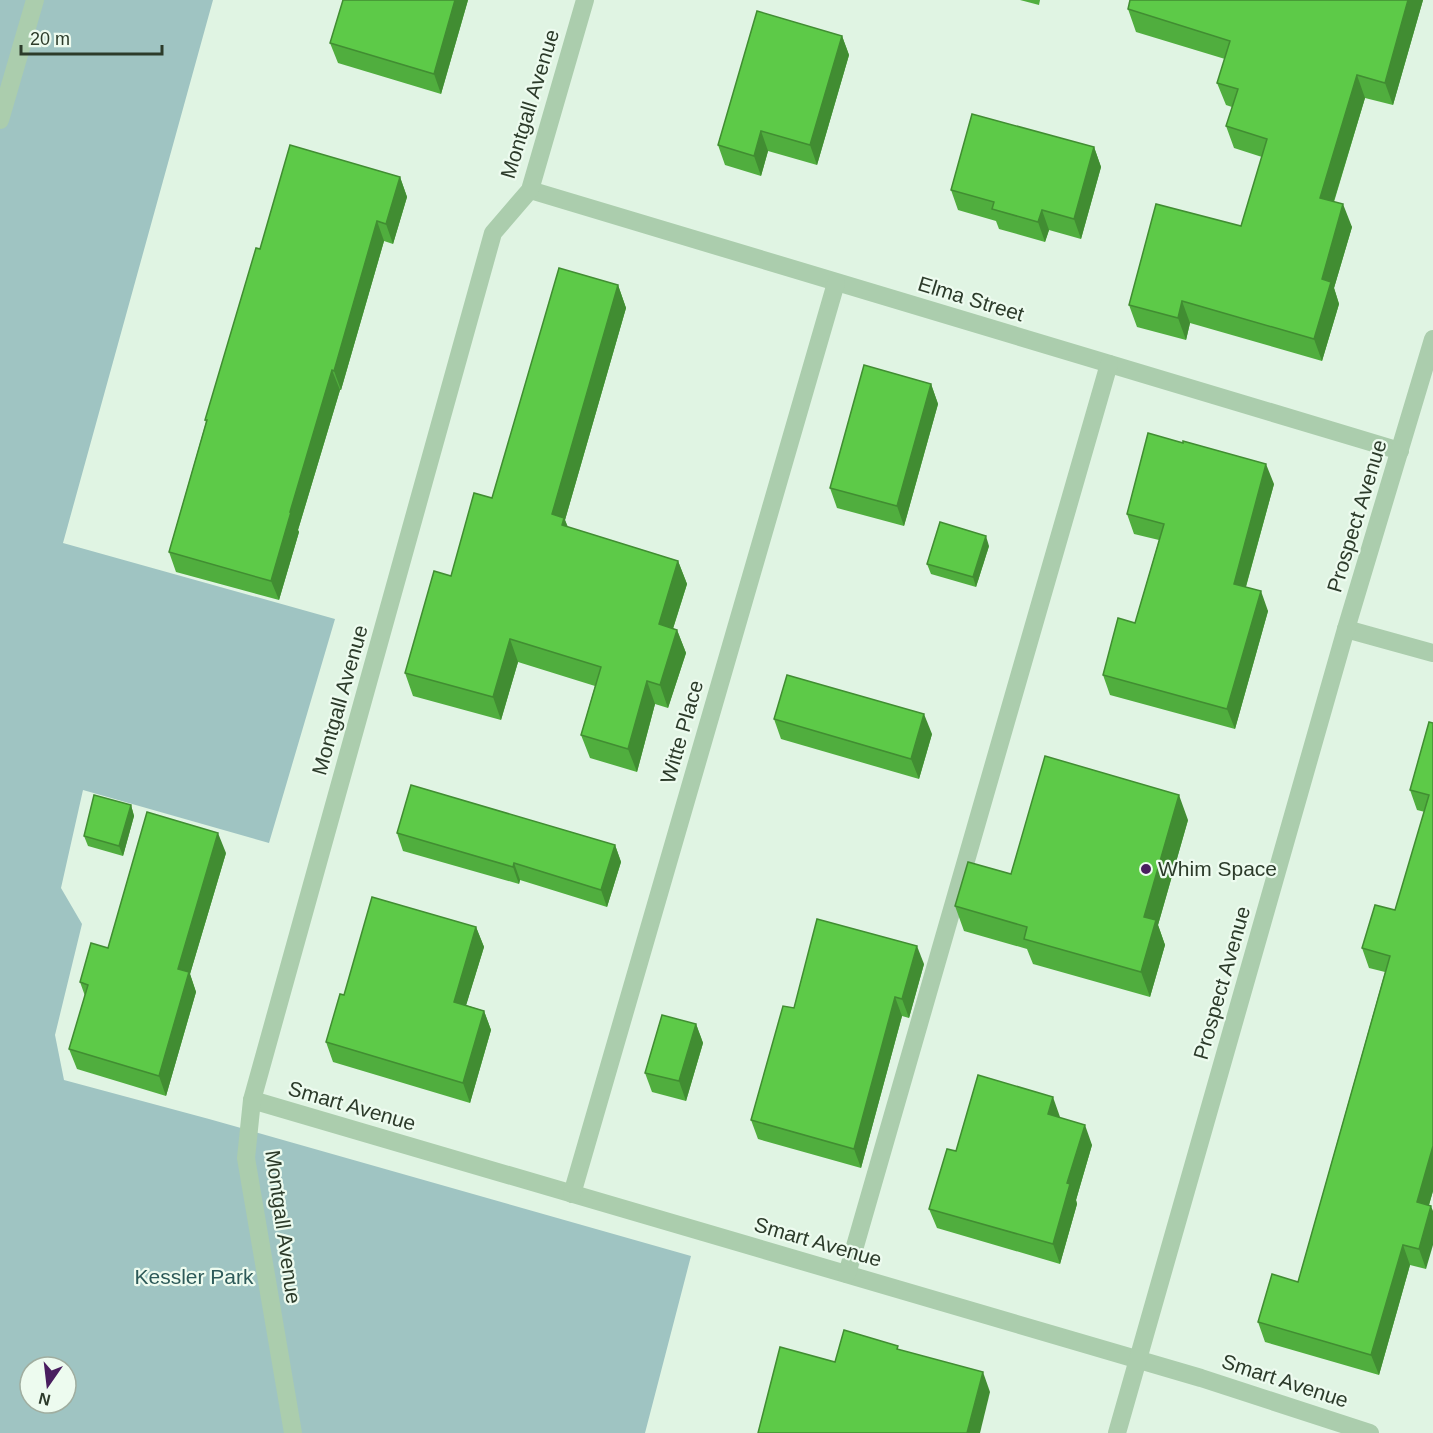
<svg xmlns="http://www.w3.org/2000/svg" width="1433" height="1433" font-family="Helvetica,sans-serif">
<rect width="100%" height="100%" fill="#e0f4e3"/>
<path fill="#9fc4c2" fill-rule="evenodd" d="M0 0H213L63 543 335 619 269 843 83 790 61 888 82 924 55 1035 64 1080 209 1119 691 1256 645 1433H0ZM30 1367H66V1403H30Z"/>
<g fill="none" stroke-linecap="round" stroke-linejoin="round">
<g stroke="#abcdad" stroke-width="18">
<polyline points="0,120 35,0"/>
<polyline points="530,190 1400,451"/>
<polyline points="1346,629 1433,653"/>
<polyline points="252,1100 1201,1378 1370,1433"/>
<polyline points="572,1194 836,283"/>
<polyline points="847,1274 1109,364"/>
<polyline points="293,1433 246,1158 252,1100 493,233 530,190 585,0"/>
<polyline points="1117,1433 1346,629 1433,339"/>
</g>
</g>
<g fill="#50ae3e">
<polygon points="343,0 468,0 441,94 338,63 330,43"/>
<polygon points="1020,0 1040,0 1039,5"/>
<polygon points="1423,0 1393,105 1365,98 1334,202 1352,227 1334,288 1339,304 1322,361 1190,323 1186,340 1137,327 1129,305 1241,226 1262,157 1234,148 1226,126 1232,107 1226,105 1217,83 1225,59 1136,32 1128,9"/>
<polygon points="842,36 849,55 817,165 768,151 761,176 725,165 718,145"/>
<polygon points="1094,147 1101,167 1081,239 1049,230 1045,242 999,229 996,221 958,210 951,190"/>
<polygon points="400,177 407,197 393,244 384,241 341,390 340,390 298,530 299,532 279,600 176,572 169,552 206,422 205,420 260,249"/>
<polygon points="618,285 626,308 565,520 568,527 678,561 687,584 673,629 677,630 686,653 668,708 655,704 637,772 590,758 581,735 595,686 518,662 501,720 413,696 405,673 451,576 492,498"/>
<polygon points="931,384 938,404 904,526 837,508 830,488"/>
<polygon points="1274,484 1246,587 1268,611 1235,729 1110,695 1103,675 1135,623 1159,540 1134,534 1127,514"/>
<polygon points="989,546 976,587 931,574 927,564"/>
<polygon points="774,719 932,734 919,779 781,739"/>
<polygon points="1429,722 1433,1191 1429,1205 1426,1269 1410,1265 1379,1375 1265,1342 1258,1322 1298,1282 1385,972 1369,968 1362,948 1395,910 1425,812 1417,810 1410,790"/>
<polygon points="131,805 134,816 123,856 88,846 84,836"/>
<polygon points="1188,820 1158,925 1165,945 1150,997 1033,964 1027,949 964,931 955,906 1011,874"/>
<polygon points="397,833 615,845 621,862 607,907 520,880 519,884 403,851"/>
<polygon points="226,853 190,974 196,992 166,1096 77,1069 69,1049 85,996 80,982 108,948"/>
<polygon points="476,927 484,947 466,1005 484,1011 491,1030 470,1103 333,1062 326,1042 344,995"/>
<polygon points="924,964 909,1018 902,1016 861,1168 758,1139 751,1120 794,1008"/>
<polygon points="696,1024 703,1043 686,1101 652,1092 645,1073"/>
<polygon points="1060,1117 1060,1118 1092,1145 1076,1200 1077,1204 1060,1264 937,1228 929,1209 956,1151"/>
</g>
<g fill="#418d32">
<polygon points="455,0 468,0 441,94 434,74"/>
<polygon points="1408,0 1423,0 1393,105 1385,83"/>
<polygon points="842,36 849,55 817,165 810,145"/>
<polygon points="1357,75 1365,98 1328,220 1320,198"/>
<polygon points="761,131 768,151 761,176 754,156"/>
<polygon points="1094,147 1101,167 1081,239 1074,219"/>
<polygon points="400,177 407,197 393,244 386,224"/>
<polygon points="1343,204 1352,227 1334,288 1339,304 1322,361 1314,339 1322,279"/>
<polygon points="1042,210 1049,230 1045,242 1038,222"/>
<polygon points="377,221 384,241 341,390 334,371"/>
<polygon points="618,285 626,308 565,520 572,540 552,514"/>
<polygon points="1182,301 1190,323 1186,340 1178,318"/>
<polygon points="332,370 340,390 298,530 299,532 279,600 271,581 290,512"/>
<polygon points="931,384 938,404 904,526 897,506"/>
<polygon points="1266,464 1274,484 1241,604 1234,584"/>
<polygon points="986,536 989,546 976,587 973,577"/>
<polygon points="678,561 687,584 667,647 659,624"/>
<polygon points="1261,591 1268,611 1235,729 1227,709"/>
<polygon points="677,630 686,653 668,708 660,685"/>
<polygon points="510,639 518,662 501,720 493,697"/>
<polygon points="647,681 655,704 637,772 628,749"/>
<polygon points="924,714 932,734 919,779 911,759"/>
<polygon points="1179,795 1188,820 1158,925 1165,945 1150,997 1141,972 1144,917"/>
<polygon points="131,805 134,816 123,856 119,846"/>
<polygon points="218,833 226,853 190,974 196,992 166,1096 159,1076 178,969"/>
<polygon points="615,845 621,862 607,907 601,890"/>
<polygon points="514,863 520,880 519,884 513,867"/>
<polygon points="476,927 484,947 461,1022 454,1002"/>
<polygon points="917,946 924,964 909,1018 902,999"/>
<polygon points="895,997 902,1016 861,1168 854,1149"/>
<polygon points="484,1011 491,1030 470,1103 463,1083"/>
<polygon points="696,1024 703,1043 686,1101 679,1081"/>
<polygon points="1053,1097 1060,1117 1055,1134 1048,1114"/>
<polygon points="1085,1125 1092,1145 1076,1200 1077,1204 1060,1264 1053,1244 1067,1183"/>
<polygon points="1433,1146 1433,1191 1424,1222 1417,1202"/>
<polygon points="1431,1206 1433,1211 1433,1245 1426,1269 1419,1249"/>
<polygon points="1403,1245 1410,1265 1379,1375 1371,1355"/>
<polygon points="983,1372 990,1392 980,1433 967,1433"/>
</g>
<g fill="#5dca48" stroke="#418d32" stroke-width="1.5">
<polygon points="343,0 455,0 434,74 330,43"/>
<polygon points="1130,0 1408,0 1385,83 1357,75 1320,198 1343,204 1322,279 1331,282 1314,339 1182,301 1178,318 1129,305 1156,204 1241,226 1267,139 1226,126 1238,89 1217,83 1230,41 1128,9"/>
<polygon points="757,11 842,36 810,145 761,131 754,156 718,145"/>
<polygon points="972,114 1094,147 1074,219 1042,210 1038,222 992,209 994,202 951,190"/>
<polygon points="290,145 400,177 386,224 377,221 334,371 332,370 290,512 291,512 271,581 169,552 207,420 205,420 256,248 260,249"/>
<polygon points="559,268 618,285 552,514 564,518 562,525 678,561 659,624 677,630 660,685 647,681 628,749 581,735 601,667 510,639 493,697 405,673 434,571 451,576 474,493 492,498"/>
<polygon points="864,365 931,384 897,506 830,488"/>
<polygon points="1148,433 1183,443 1183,441 1266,464 1234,584 1261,591 1227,709 1103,675 1118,618 1135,623 1164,524 1127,514"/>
<polygon points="940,522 986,536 973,577 927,564"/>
<polygon points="787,675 924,714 911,759 774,719"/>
<polygon points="1429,722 1433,723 1433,1146 1417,1202 1431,1206 1419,1249 1403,1245 1371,1355 1258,1322 1272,1274 1298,1282 1390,956 1362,948 1375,905 1395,910 1429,795 1410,790"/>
<polygon points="1045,756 1179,795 1144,917 1156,920 1141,972 1024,939 1027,927 955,906 968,862 1011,874"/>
<polygon points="411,785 615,845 601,890 514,863 513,867 397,833"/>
<polygon points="94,795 131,805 119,846 84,836"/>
<polygon points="147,812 218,833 178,969 189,972 159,1076 69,1049 88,985 80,982 91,943 108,948"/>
<polygon points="372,897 476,927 454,1002 484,1011 463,1083 326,1042 340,994 344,995"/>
<polygon points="817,919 917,946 902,999 895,997 854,1149 751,1120 783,1006 794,1008"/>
<polygon points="662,1015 696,1024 679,1081 645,1073"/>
<polygon points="978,1075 1053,1097 1048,1114 1085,1125 1067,1183 1070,1184 1053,1244 929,1209 947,1149 956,1151"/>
<polygon points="844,1330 898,1346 897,1349 983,1372 967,1433 758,1433 780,1347 835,1362"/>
</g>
<circle fill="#491e5f" stroke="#edfbef" stroke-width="2" cx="1146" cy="869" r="6"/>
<g text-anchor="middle" stroke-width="4.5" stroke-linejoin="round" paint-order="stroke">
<g font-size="21" fill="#2c3b2a" stroke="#edfbef">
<text transform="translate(530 104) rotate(-73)" y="7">Montgall Avenue</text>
<text transform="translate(971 299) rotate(17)" y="7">Elma Street</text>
<text transform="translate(1357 516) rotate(-73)" y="7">Prospect Avenue</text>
<text transform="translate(340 700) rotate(-74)" y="7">Montgall Avenue</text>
<text transform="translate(682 732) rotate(-74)" y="7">Witte Place</text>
<text transform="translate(1222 983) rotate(-74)" y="7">Prospect Avenue</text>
<text transform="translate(352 1106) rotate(16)" y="7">Smart Avenue</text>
<text transform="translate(283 1227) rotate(82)" y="7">Montgall Avenue</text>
<text transform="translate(818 1242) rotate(16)" y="7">Smart Avenue</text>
<text transform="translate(1285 1381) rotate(18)" y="7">Smart Avenue</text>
</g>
<g font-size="21" fill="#2c3b2a" stroke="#edfbef" text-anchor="start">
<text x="1158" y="876">Whim Space</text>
</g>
<g font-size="21" fill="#2d5a59" stroke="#edfbef">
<text x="194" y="1284">Kessler Park</text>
</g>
</g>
<g transform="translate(48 1385) rotate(194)"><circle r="28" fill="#edfbef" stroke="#a0aea0" stroke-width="1.5"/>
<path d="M0-4.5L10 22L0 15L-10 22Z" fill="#491e5f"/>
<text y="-9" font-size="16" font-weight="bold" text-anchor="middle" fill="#2c3b2a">N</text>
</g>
<path d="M21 45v9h141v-9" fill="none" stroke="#2c3b2a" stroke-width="3"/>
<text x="30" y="45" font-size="18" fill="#2c3b2a" stroke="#edfbef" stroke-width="4.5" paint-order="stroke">20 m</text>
</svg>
